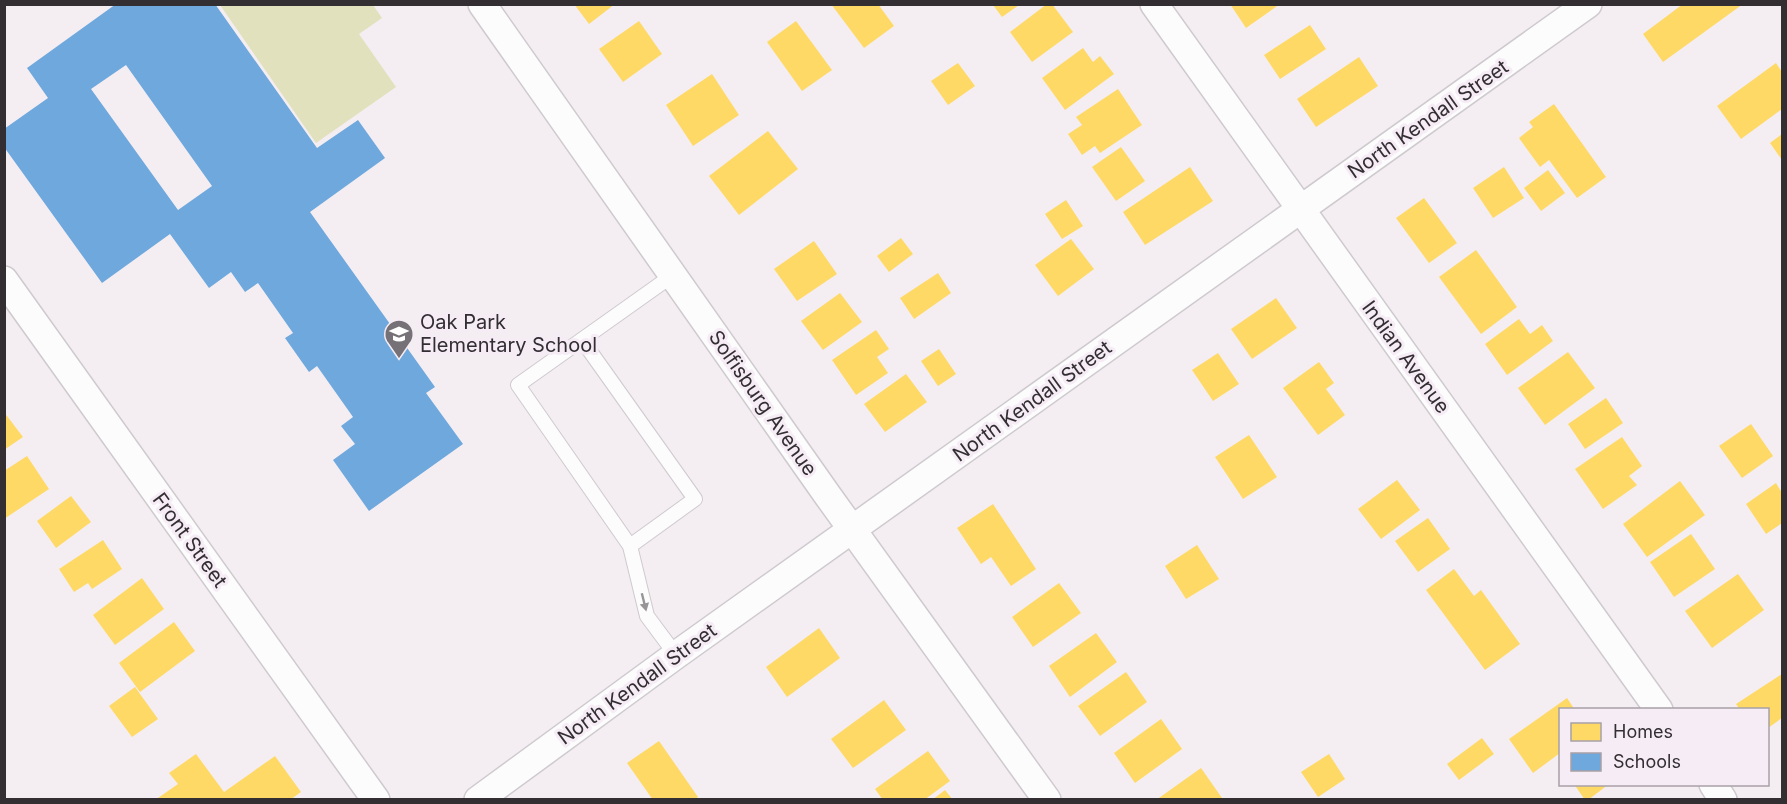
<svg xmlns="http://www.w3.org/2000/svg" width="1787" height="804" font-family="Inter,sans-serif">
<rect width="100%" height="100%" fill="#f4eef3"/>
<polygon fill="#e1e1bd" points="220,5 373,5 382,18 359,34 396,87 316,143"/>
<g fill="#ffd966">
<polygon points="574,4 615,4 589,24"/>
<polygon points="831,4 878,4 894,26 864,48"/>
<polygon points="1047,4 1052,4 1073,32 1032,62 1010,32"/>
<polygon points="1230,4 1280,4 1246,28"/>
<polygon points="1683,4 1743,4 1663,62 1643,34"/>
<polygon points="993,5 1019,5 1002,17"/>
<polygon points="639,21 662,54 623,82 599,49"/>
<polygon points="796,21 832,70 802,91 767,42"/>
<polygon points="1310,25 1326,49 1280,79 1264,55"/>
<polygon points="1083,48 1093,62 1100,56 1114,74 1065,110 1042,78"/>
<polygon points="1359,57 1378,86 1316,127 1297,99"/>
<polygon points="958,63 975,86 948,105 931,81"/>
<polygon points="1776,63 1782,72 1782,109 1741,139 1717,106"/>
<polygon points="712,74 739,115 693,146 666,105"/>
<polygon points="1118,89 1142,125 1100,153 1095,146 1082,155 1068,134 1082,125 1076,117"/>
<polygon points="1554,104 1606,177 1577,198 1549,160 1540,167 1519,138 1533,127 1529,122"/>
<polygon points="768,131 798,169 739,215 709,176"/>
<polygon points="1782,134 1782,160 1770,143"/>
<polygon points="1121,147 1145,181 1116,201 1092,167"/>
<polygon points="1190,167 1213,201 1145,245 1123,212"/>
<polygon points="1504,167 1524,198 1493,218 1473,188"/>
<polygon points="1548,170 1565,193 1541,211 1524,188"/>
<polygon points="1424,198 1457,243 1429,263 1396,218"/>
<polygon points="1066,200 1083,226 1062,239 1045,214"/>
<polygon points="901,238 913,254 889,272 877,256"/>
<polygon points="1071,239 1094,269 1058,296 1035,265"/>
<polygon points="814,241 837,274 797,301 774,269"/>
<polygon points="1476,250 1517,307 1481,334 1439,277"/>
<polygon points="938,273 951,293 914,319 900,298"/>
<polygon points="840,293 862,322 823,350 801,321"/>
<polygon points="1276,298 1297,328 1252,359 1231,329"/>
<polygon points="1519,319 1530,334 1542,325 1553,341 1507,375 1485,344"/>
<polygon points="876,330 889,349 877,357 888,373 856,395 832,360"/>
<polygon points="939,349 956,374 938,386 921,361"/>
<polygon points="1568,352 1595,388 1545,425 1518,388"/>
<polygon points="1218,353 1239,384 1213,401 1192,370"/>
<polygon points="1319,362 1334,383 1326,389 1345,415 1318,435 1283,388"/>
<polygon points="906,374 927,402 885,432 864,404"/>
<polygon points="1606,398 1623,423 1585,449 1568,424"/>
<polygon points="4,412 23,437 4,450"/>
<polygon points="1751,424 1773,456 1742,478 1719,446"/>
<polygon points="1249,435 1277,477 1243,499 1215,457"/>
<polygon points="1622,437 1642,466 1629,476 1637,485 1603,509 1575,469"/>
<polygon points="27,456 49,489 4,519 4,471"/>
<polygon points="1397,480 1420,510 1381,539 1358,509"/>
<polygon points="1680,481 1705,515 1647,557 1623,524"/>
<polygon points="1776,483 1782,493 1782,523 1766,534 1746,504"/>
<polygon points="71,496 91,522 56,548 37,521"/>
<polygon points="993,504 1036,569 1011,586 991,557 981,564 957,528"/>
<polygon points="1428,518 1450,549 1418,572 1395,541"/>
<polygon points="1691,534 1715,569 1674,597 1650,562"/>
<polygon points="103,540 122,569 92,589 88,583 74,592 59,569"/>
<polygon points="1197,545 1219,579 1186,599 1165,566"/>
<polygon points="1454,569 1474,596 1481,590 1520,644 1485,670 1426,590"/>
<polygon points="1738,574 1764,610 1712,648 1685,611"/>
<polygon points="142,578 164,609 115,645 93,615"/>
<polygon points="1059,583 1081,613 1033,647 1012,617"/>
<polygon points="174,622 195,651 140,692 119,663"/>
<polygon points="819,628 840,658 787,697 766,667"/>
<polygon points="1096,633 1117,662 1070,697 1049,666"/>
<polygon points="1126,672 1147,702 1100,736 1078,706"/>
<polygon points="1782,674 1782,718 1768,728 1768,710 1740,710 1736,704"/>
<polygon points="135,687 158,719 132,737 109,706"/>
<polygon points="1567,698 1575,710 1560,710 1560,753 1533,773 1509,739"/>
<polygon points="884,700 906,730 853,768 831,739"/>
<polygon points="1161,719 1182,749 1135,783 1114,753"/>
<polygon points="1482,738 1494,754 1459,780 1447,764"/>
<polygon points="659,741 698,797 695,800 653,800 627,763"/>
<polygon points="928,751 950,781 924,800 883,800 875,789"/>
<polygon points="196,754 224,792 275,756 301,792 290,800 155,800 178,784 169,773"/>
<polygon points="1329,754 1345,779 1318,797 1301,772"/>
<polygon points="1201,768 1222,798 1219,800 1156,800"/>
<polygon points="1574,784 1609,784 1588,800 1585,800"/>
<polygon points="945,790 953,800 932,800"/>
</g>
<path fill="#6fa8dc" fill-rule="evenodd" d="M116 4H215L317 148 358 120 385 158 310 212 435 387 426 393 463 444 369 511 333 460 355 444 341 426 353 417 317 366 309 372 285 338 293 333 258 283 245 292 231 272 209 288 170 234 102 283 4 147V129L48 98 27 68ZM126 65 212 186 178 210 91 89Z"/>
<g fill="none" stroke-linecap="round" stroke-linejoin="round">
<g stroke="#cecace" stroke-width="16">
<g id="lane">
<polyline points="673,275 518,385 630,546 647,616 676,655"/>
<polyline points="582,340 695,499 630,546"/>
</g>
</g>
<g stroke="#cecace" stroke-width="30">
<g id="street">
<polyline points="482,4 828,496 1047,800"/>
<polyline points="1154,4 1659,710"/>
<polyline points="4,280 376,800"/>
<polyline points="1713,784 1723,800"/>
<polyline points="478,800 676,655 1588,4"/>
</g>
</g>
<use href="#lane" stroke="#fdfcfd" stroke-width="14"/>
<use href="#street" stroke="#fdfcfd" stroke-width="27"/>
</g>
<defs><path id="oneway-solid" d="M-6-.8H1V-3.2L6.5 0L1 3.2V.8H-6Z" transform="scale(1.5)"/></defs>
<use fill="#989598" href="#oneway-solid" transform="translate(644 602) rotate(76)"/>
<defs>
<g id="school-pin" transform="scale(1.5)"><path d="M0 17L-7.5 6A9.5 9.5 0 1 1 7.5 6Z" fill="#767176" stroke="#f6ecf5"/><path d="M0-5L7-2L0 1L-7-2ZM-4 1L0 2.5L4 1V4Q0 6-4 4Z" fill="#fff"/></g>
</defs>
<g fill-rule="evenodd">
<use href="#school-pin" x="399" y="334"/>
</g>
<g text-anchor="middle" stroke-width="6" stroke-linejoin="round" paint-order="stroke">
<g font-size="20" fill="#322e32" stroke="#f6ecf5">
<text transform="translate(1428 119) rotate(-35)" y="7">North Kendall Street</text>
<text transform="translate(1406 357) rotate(54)" y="7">Indian Avenue</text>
<text transform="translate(1032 401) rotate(-36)" y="7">North Kendall Street</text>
<text transform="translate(763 403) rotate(55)" y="7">Solfisburg Avenue</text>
<text transform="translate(190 540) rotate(54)" y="7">Front Street</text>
<text transform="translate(637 684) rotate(-36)" y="7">North Kendall Street</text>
</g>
<g font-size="20" fill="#322e32" stroke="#f6ecf5" text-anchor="start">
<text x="420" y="329">Oak Park<tspan x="420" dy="23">Elementary School</tspan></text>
</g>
</g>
<rect width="1787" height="804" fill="none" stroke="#322e32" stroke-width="12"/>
<rect x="1559" y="708" width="210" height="78" fill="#f6ecf5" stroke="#a8a0a7" stroke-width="1.5"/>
<rect x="1571" y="723" width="30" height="18" fill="#ffd966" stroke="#a8a0a7" stroke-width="1.5"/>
<text x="1613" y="738" font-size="18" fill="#322e32">Homes</text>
<rect x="1571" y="753" width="30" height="18" fill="#6fa8dc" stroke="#a8a0a7" stroke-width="1.5"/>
<text x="1613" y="768" font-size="18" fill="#322e32">Schools</text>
</svg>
